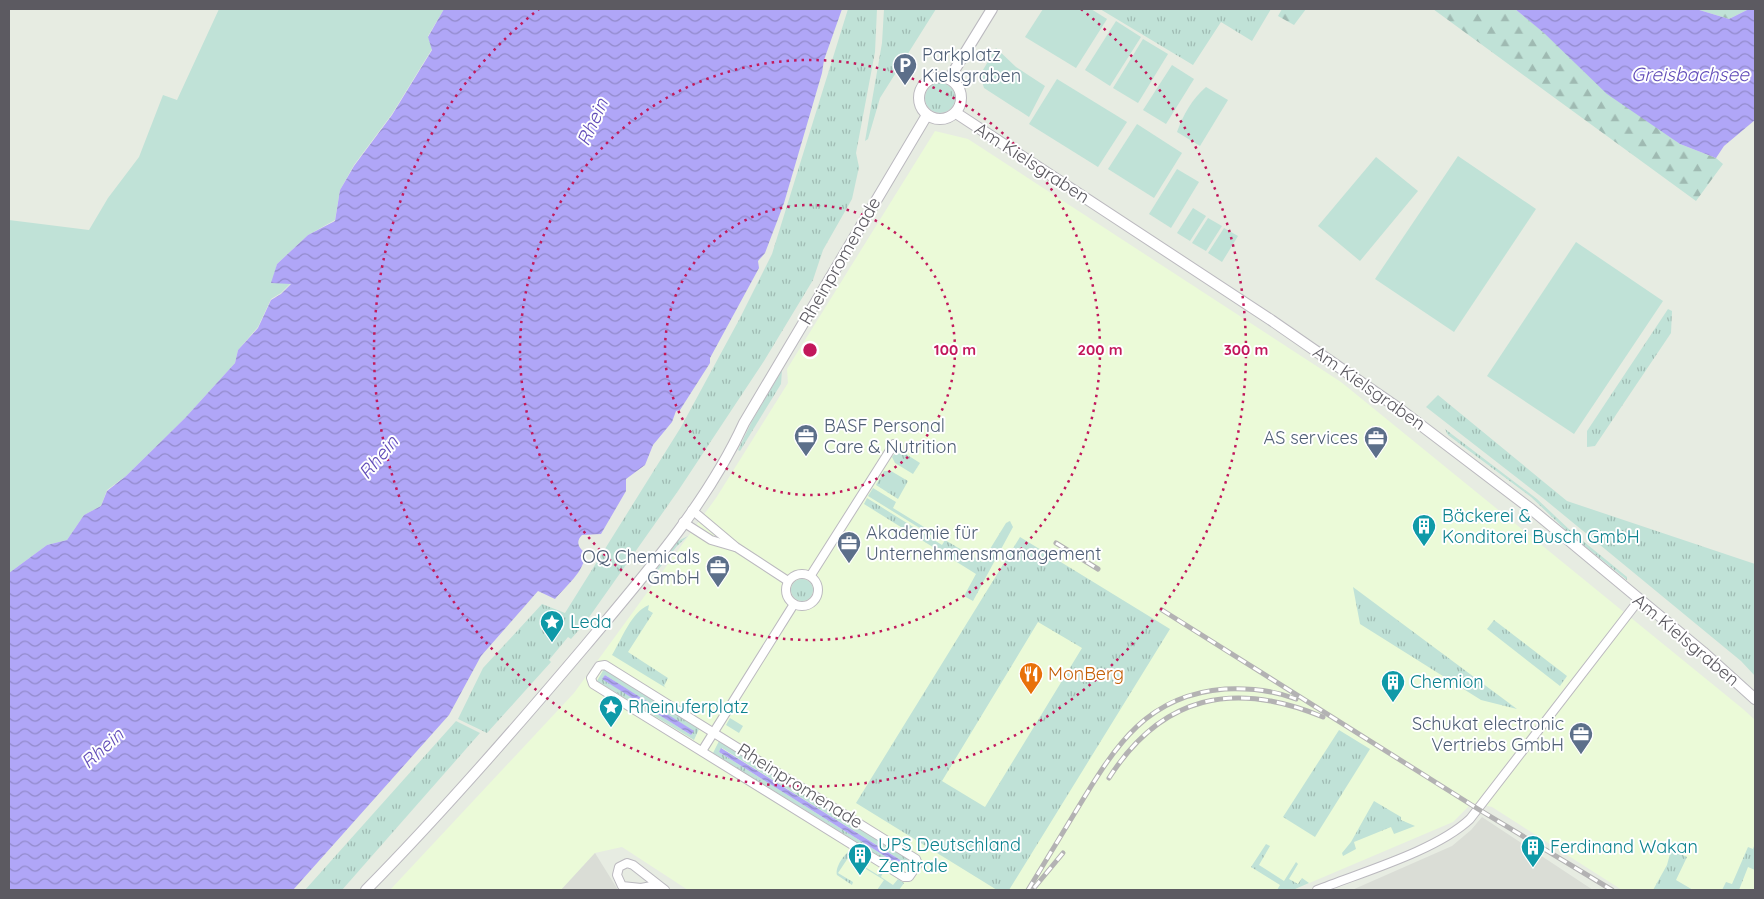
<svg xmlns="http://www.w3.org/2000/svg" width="1764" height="899" font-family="Quicksand,sans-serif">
<defs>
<pattern id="grass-tufts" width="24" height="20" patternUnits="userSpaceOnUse" patternTransform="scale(1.25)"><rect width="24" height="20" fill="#c0e2d7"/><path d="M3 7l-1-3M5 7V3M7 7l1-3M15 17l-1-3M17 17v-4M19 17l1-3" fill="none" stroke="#9fbab2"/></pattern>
<pattern id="forest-firs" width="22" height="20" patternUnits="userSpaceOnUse" patternTransform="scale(1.25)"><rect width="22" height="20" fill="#c0e2d7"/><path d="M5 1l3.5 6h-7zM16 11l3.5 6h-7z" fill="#9fbab2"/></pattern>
<pattern id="water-waves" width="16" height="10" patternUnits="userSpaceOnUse" patternTransform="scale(1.25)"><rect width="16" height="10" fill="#b0a6f7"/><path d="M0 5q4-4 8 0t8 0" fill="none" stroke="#928acb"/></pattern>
</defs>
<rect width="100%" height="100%" fill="#e7ece2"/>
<polygon fill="#ebfad8" points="935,131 968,139 1341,382 1743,709 1755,720 1755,890 1622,890 1492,807 1472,803 1453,822 1293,890 688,890 622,847 595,853 561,890 390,890 574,693 716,498 788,383 787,369"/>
<g fill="#daddd6">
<polygon points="1482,817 1593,890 1352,890 1452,846 1471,830"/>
<polygon points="595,853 618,890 561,890"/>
</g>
<g fill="url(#grass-tufts)" fill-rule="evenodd">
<polygon points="848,9 877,9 875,52 856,153 859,167 852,199 823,250 813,280 764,361 678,491 585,623 571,639 568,637 549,660 551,662 487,733 458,719 483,668 542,604 565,613 681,427 740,318 772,254"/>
<polygon points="884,9 936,9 880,98 868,139 865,141 882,43"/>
<polygon points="1100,9 1271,9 1252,41 1221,22 1193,65"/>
<circle cx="940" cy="98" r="15"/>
<polygon points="1668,309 1672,311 1671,333 1595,446 1587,447 1587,431"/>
<polygon points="782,370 781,384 740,451 738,450 752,421"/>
<polygon points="1438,395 1567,501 1755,564 1755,676 1741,661 1543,498 1426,407"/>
<polygon points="1445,429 1537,499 1572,532 1627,577 1627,580 1571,535 1531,497 1448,435"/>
<polygon points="898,449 920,463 913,474 895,463 892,457"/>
<polygon points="884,471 891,471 908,481 898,499 876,485"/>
<polygon points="873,488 896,502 893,508 942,538 939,540 868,496"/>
<polygon points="867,498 942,545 945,540 982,562 1006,523 1010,521 1013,527 973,601 964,596 976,574 864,504"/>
<polygon points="688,536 677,546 647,584 674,543"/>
<path d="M1020 537 1170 629 1009 890H997L856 803ZM1038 622 1082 648 985 807 942 781Z"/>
<circle cx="802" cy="590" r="11"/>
<polygon points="1353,587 1517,709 1481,700 1360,624"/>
<path d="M649 605 648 610 653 613 628 652 668 678 664 686 666 688 612 655C622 639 631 612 649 605Z"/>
<polygon points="1494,620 1567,676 1560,686 1487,629"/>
<path d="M604 669 699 729 694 740 597 681ZM605 675 693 731 691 735 603 679Z"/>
<polygon points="730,718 743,726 739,733 726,725"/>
<polygon points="456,721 480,733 342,890 305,890"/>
<polygon points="1339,730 1370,749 1315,837 1283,817"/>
<polygon points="719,741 908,859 907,863 902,861 722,748 719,752 899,865 904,868 902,870 713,753"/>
<polygon points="1374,801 1401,817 1401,820 1415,826 1394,834 1391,827 1354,842 1356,849 1343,856 1342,853 1351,842"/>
<polygon points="1755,843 1755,870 1748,867 1739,890 1722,890 1726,882 1732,884 1748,847 1753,849"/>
<polygon points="1266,844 1270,846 1259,865 1284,881 1296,862 1298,864 1289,879 1298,884 1302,878 1309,883 1293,890 1277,890 1280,885 1251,867"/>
<path d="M851 850 849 857 862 865 866 859 868 861 865 867 878 875 882 869 884 870 881 877 893 885 898 879 904 883 899 890H877L884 880 848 858 838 873 853 882 852 885 837 875C835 867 844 854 851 850Z"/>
<polygon points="1671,850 1687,857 1676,880 1693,890 1653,890 1667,865"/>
</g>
<g fill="url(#forest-firs)">
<polygon points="1282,9 1306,9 1294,25 1278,16"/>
<polygon points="1433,9 1515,9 1680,144 1716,158 1723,164 1696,201"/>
<polygon points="1696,9 1749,9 1729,19"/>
</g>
<g fill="#c0e2d7">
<polygon points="219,9 444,9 428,36 432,49 392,114 354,165 340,190 335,220 308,235 277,264 272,283 292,282 281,293 271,299 258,327 238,350 235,363 185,418 126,476 107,490 101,506 84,515 67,540 47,545 9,573 9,220 89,230 108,198 139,157 163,95 177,100"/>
<polygon points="1043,9 1091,9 1107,19 1076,68 1025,37"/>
<polygon points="1116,21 1141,37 1110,86 1085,70"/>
<polygon points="1143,39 1168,54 1138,103 1113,88"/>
<polygon points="996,48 1016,67 1045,86 1029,117 984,88 980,75"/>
<polygon points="1172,65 1194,79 1166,124 1143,110"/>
<polygon points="1057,79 1127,122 1098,167 1029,124"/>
<path d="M1206 87 1228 100 1200 146 1177 132C1183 115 1192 99 1206 87Z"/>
<polygon points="1137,124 1182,153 1154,198 1108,169"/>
<polygon points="1458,156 1536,209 1454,332 1375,279"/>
<polygon points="1376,157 1418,191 1360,261 1318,226"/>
<polygon points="1177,169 1199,182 1171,228 1149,214"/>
<polygon points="1193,208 1206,216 1190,241 1177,233"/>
<polygon points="1208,218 1222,226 1206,251 1192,243"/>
<polygon points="1224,228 1238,236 1222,262 1208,253"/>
<polygon points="1576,242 1663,301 1574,434 1487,376"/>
</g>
<g fill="url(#water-waves)">
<path d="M444 9H842L824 60 822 73 784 203 765 253 758 261 759 268 710 358V363L680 410 676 411 672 422 653 445 645 465 626 479V491L601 534 582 535C575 542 579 548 585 553 586 570 565 587 555 599L538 591 481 656 449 715 293 890H9V573L47 545 67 540 84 515 101 506 107 491 126 476 185 418 235 363 238 350 258 328 271 300 281 294 291 284 271 283 277 264 308 235 335 221 340 190 354 166 392 115 432 50 428 37Z"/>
<polygon points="1515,9 1696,9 1729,19 1749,9 1755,9 1755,120 1724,146 1716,158 1680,144 1607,94 1544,33"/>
<polygon points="605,675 694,731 691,735 602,679"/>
<polygon points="721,748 902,861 899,865 719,752"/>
</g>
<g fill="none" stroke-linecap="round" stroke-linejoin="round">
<g stroke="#bbb9bf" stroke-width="10">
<g id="minor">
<polyline points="692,510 736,547 788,581"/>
<polyline points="683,522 711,540 735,547"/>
<circle cx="802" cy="590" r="16"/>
<polyline points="811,575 894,444"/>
<polygon points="605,665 916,859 918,864 909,877 904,877 593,684 591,678 599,666"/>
<polyline points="702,751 794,604"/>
<polyline points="657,885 641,888 622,886 617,875 619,867 627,863 633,865 665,890"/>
<path d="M1317 890C1362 872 1436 851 1470 819L1639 600"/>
</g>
</g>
<g stroke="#bbb9bf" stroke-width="12">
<g id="tertiary">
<circle cx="940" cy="98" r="21"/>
<polyline points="949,79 992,9"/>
<polyline points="956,113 1271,320 1401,410 1531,509 1703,652 1755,699"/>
<path d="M366 890C443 812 515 729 586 645 643 577 707 504 744 423L927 115"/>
</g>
</g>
<use href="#minor" stroke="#fff" stroke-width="8"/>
<use href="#tertiary" stroke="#fff" stroke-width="10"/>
<g stroke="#b3b2b3" stroke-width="5">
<g id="rail">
<polyline points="1056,543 1098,569"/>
<polyline points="1162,610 1478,809 1612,890"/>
<path d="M1109 778C1162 695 1234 680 1323 717"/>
<polyline points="1034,888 1063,853"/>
<path d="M1028 890C1045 862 1062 834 1079 806 1116 745 1147 695 1225 689 1250 688 1273 690 1296 699"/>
</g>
</g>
<use href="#rail" stroke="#fff" stroke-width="3" stroke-dasharray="9" stroke-linecap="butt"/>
</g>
<g fill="none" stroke="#c2185b" stroke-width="2.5" stroke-dasharray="2.5 5">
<circle cx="810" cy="350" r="145"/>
<circle cx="810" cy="350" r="290"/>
<path d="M1081 9A436 436 0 1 1 539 9"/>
</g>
<defs>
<g id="parking-pin" transform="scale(1.25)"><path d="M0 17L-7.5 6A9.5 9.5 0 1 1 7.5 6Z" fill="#5c6f8a" stroke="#fff"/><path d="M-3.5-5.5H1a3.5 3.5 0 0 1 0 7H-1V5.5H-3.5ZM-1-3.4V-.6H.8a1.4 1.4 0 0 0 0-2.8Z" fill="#fff"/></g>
<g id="office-pin" transform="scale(1.25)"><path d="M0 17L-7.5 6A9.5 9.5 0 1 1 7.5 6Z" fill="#5c6f8a" stroke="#fff"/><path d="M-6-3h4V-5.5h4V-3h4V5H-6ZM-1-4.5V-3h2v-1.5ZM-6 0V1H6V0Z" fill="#fff"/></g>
<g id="building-pin" transform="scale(1.25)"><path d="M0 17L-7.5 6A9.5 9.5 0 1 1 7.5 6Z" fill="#0f9aa8" stroke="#fff"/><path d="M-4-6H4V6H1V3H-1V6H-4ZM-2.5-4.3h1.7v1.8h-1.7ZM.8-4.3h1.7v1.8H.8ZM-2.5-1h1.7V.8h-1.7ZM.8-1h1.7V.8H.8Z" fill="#fff"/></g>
<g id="sight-pin" transform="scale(1.25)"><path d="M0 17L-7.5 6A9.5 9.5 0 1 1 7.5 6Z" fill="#0f9aa8" stroke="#fff"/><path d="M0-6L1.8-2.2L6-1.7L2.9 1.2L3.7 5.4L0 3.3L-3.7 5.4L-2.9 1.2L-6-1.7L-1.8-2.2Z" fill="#fff"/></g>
<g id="restaurant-pin" transform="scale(1.25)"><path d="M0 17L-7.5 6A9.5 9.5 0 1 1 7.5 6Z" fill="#e8710a" stroke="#fff"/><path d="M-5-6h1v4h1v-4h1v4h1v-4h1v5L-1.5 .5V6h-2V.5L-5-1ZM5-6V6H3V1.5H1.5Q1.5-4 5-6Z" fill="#fff"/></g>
</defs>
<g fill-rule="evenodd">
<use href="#parking-pin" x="905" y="65"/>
<use href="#office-pin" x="806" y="436"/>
<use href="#office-pin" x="1376" y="438"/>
<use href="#building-pin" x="1424" y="526"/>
<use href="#office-pin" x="849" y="543"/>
<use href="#office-pin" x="718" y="567"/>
<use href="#sight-pin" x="552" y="622"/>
<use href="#restaurant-pin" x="1031" y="674"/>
<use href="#building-pin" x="1393" y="682"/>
<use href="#sight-pin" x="611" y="707"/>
<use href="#office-pin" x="1581" y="734"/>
<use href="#building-pin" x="1533" y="847"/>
<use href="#building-pin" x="860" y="855"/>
</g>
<g text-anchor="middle" stroke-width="4" stroke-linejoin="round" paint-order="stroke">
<g font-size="18" fill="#4e5e75" stroke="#fff" text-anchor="start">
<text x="922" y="61">Parkplatz<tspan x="922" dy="21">Kielsgraben</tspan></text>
<text x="824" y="432">BASF Personal<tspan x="824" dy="21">Care &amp; Nutrition</tspan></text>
<text x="1358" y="444" text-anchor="end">AS services</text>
<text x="866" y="539">Akademie für<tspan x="866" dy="21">Unternehmensmanagement</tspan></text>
<text x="700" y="563" text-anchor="end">OQ Chemicals<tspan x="700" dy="21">GmbH</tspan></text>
<text x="1564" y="730" text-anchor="end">Schukat electronic<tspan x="1564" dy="21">Vertriebs GmbH</tspan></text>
</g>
<g font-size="18" fill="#5c5a61" stroke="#fff">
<text transform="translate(1032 163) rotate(33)" y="6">Am Kielsgraben</text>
<text transform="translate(840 261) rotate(-60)" y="6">Rheinpromenade</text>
<text transform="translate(1369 388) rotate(35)" y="6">Am Kielsgraben</text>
<text transform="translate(1686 640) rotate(40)" y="6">Am Kielsgraben</text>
<text transform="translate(800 786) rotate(32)" y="6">Rheinpromenade</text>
</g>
<g font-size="18" fill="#0d838f" stroke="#fff" text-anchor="start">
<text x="1442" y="522">Bäckerei &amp;<tspan x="1442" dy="21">Konditorei Busch GmbH</tspan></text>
<text x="570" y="628">Leda</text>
<text x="1410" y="688">Chemion</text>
<text x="628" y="713">Rheinuferplatz</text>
<text x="878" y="851">UPS Deutschland<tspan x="878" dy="21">Zentrale</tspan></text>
<text x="1550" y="853">Ferdinand Wakan</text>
</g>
<g font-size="18" fill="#c56008" stroke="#fff" text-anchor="start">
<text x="1048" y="680">MonBerg</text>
</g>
<g font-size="19" font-style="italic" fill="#614cb8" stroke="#fff">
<text x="1690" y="81">Greisbachsee</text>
<text transform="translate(592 122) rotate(-66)" y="7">Rhein</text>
<text transform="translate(378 457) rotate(-50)" y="7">Rhein</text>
<text transform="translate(102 748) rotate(-42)" y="7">Rhein</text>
</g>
</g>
<circle cx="810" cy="350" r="8" fill="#c2185b" stroke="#fff" stroke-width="2.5"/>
<g font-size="15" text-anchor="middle" font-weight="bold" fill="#c2185b" stroke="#fff" stroke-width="4" stroke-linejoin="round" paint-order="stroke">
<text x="955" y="355">100 m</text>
<text x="1100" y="355">200 m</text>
<text x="1246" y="355">300 m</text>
</g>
<rect width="1764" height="899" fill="none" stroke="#5c5a61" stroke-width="20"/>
</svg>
